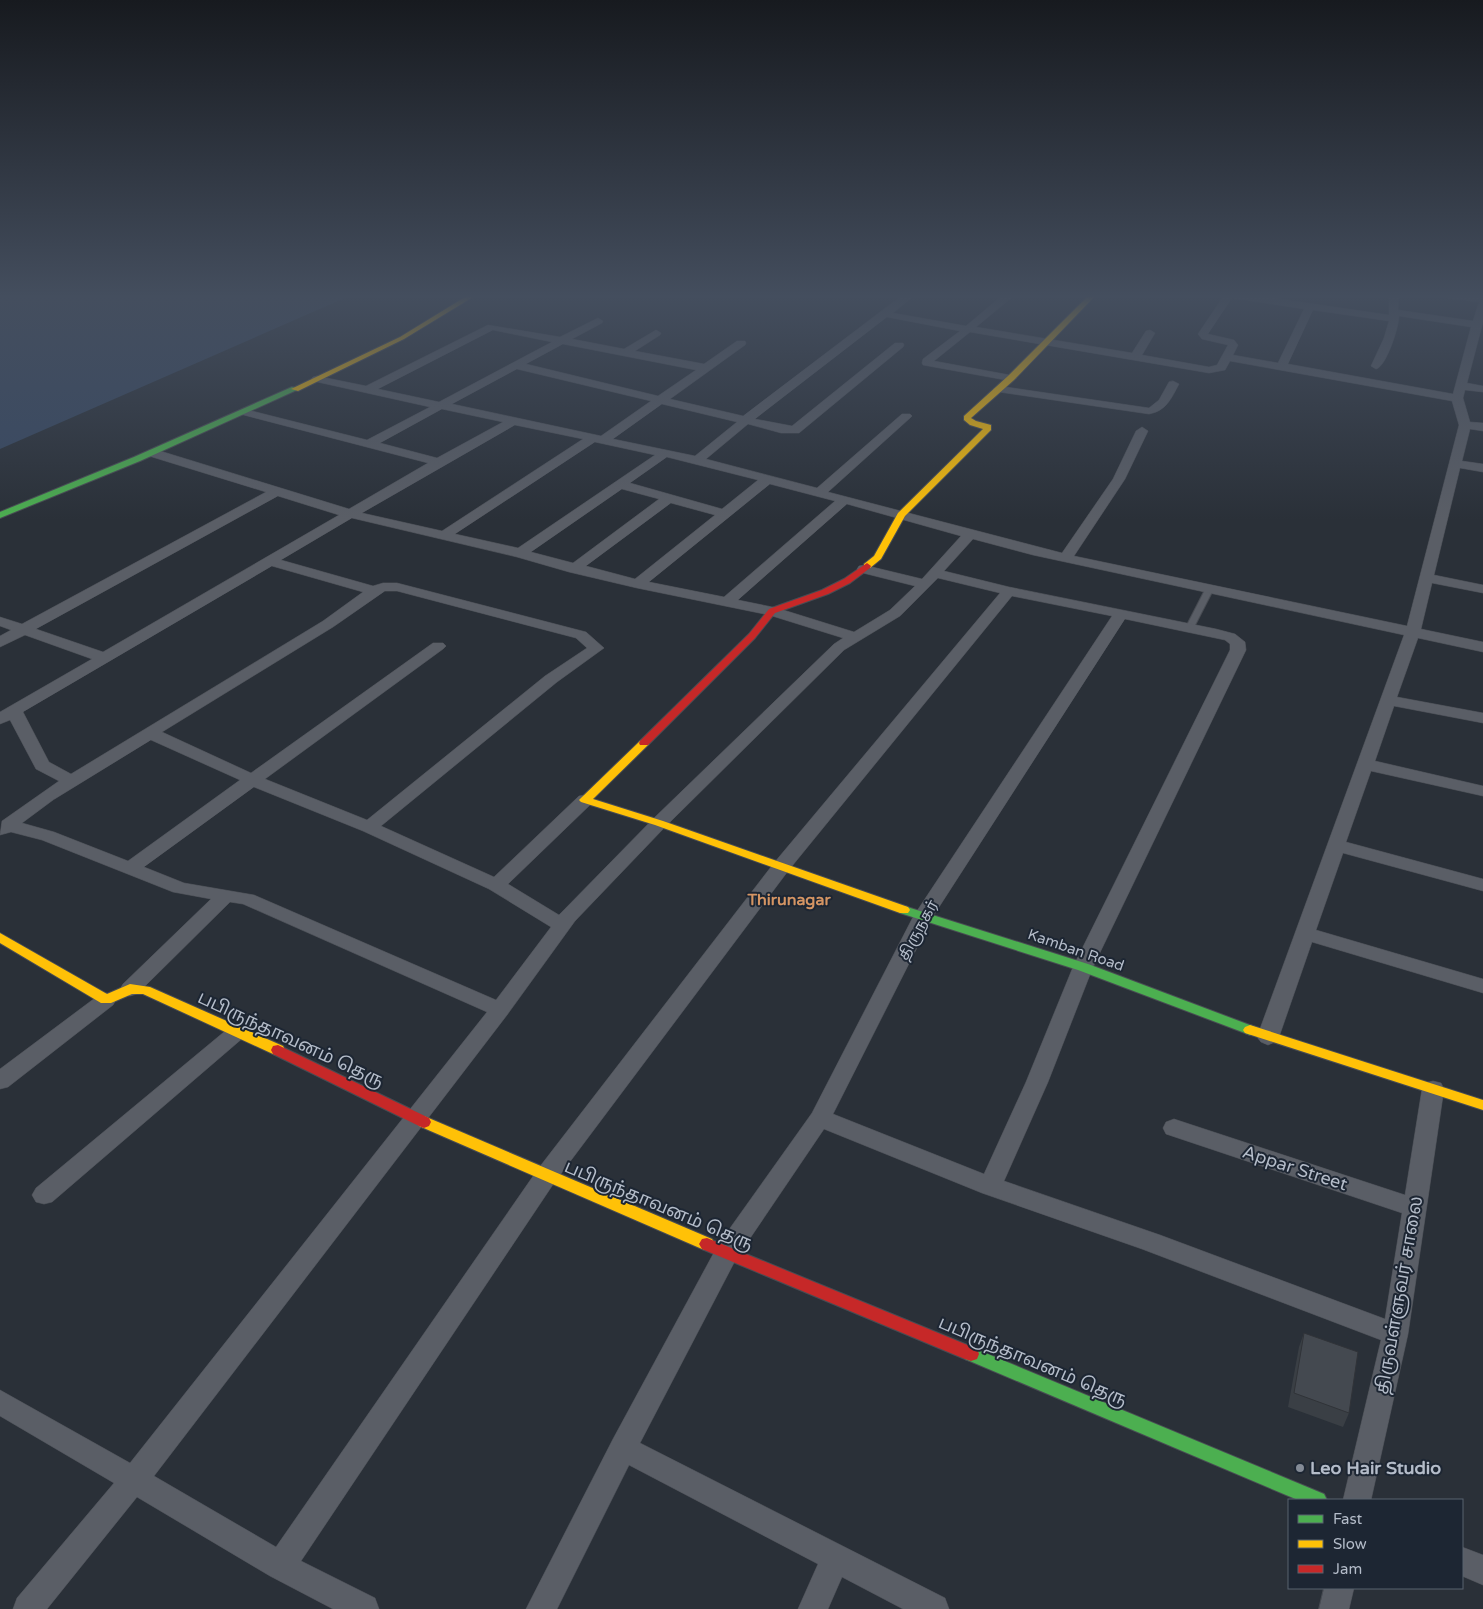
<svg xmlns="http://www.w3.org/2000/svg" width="1483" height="1609" font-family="'Varela Round','Noto Sans Tamil',sans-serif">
<rect width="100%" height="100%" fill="#2a3038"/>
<polygon fill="#384963" points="0,294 354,294 0,449"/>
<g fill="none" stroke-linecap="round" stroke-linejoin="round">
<g stroke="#484c53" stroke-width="2">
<polygon id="lane" points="1207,586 1210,586 1214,588 1193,629 1192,631 1186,631 1185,629"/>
</g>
<g stroke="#484c53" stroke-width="1">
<g id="street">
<path d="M904 294H916L893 313 966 326 1004 294H1016L976 327 1132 353 1146 331 1150 330 1155 333 1142 355 1209 367 1217 365 1228 345 1202 339 1198 334 1225 294H1246L1389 315V294H1399L1398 310 1473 321 1479 302 1439 297 1434 294H1464L1483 297V322L1467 383 1483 386V392L1465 390 1463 398 1470 422 1483 423V431L1470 429 1462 461 1483 464V472L1460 468 1434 575 1483 585V593L1432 583 1421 629 1483 642V652L1418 638 1397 697 1483 713V723L1394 706 1375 761 1483 786V796L1371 771 1346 842 1483 879V891L1343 853 1316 930 1483 979V993L1312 942 1279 1037 1275 1042 1268 1045 1261 1042 1257 1037 1404 635 1033 555 973 539 944 571 1009 587 1216 629 1235 634 1245 642 1246 650 1093 967 1048 1082 1004 1181 1160 1235 1385 1319 1402 1213 1166 1134 1163 1128 1166 1122 1174 1119 1405 1195 1422 1089 1425 1083 1433 1081 1441 1083 1444 1089 1408 1334 1371 1500H1343L1381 1340 1142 1249 982 1193 824 1129 736 1259 640 1443 945 1598 949 1609H903L842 1577 828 1609H798L818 1564 629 1465 557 1609H526L613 1439 718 1245 812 1113 913 917 1112 616 1012 596 788 871 554 1183 301 1561 375 1598 379 1609H333L270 1576 137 1497 47 1609H13L17 1598 114 1483 0 1416V1390L130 1463 487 1012 243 904 230 902 137 994 130 996 123 994 120 989 123 984 211 899 173 892 42 840 11 832 0 835 2 821 59 781 36 769 10 720 0 724V712L92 659 25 635 0 647V636L11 630 0 626V617L22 624 266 492 149 456 147 453 149 450H157L349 509 428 463 240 414 238 412 244 409 367 440 430 407 313 381 311 379 313 377 317 376 366 386 488 325 560 337 598 318 603 321 602 323 572 339 624 349 656 330 661 333 660 335 635 351 704 364 737 341H745L746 343 745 345 670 399 743 416ZM1232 298 1304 309 1278 363 1233 355 1238 345 1234 340 1208 334ZM1313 310 1389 321 1384 338 1371 366 1376 369C1386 367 1399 327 1399 316L1471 327 1453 394 1288 364ZM887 317 960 331 923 359 922 363 923 365 1011 381 1017 378 1015 376 934 361 970 332 1209 373 1225 370 1230 361 1452 401 1459 425 1407 626 1074 556 1125 479 1148 431 1142 427 1136 431 1113 479 1062 553 828 492 910 418 912 416 910 414H902L817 488 706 459 748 424 781 433H799L903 347 904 345 903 343H895L792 426 755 419ZM493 330 552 342 439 402 378 389ZM563 344 696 370 658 396 526 364ZM517 369 651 401 601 436 452 404ZM662 404 737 422 695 456 613 439ZM442 409 503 422 437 458 380 443ZM515 425 583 439 442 531 362 513ZM595 442 655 455 518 548 455 534ZM667 457 758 480 722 509 630 483ZM770 484 835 501 724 597 649 582ZM622 489 659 499 573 563 531 552ZM278 496 339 515 103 652 36 629ZM671 503 715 515 635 579 586 566ZM847 504 961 536 922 579 864 565 859 566 857 569 859 572 915 586 890 610 854 632 777 608 738 600ZM352 518 517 557 569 572 637 588 769 615 843 638 834 644 653 819 559 915 508 884 591 804 594 800 591 796 585 795 579 796 494 877 381 826 557 682 604 648 586 632 397 583H383L373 586 281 560ZM272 566 363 592 323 621 71 774 49 762 23 712ZM938 578 1000 593 774 863 538 1169 276 1547 154 1476 507 1015 575 921 665 827 844 650 900 616ZM385 591H397L576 638 587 648 545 676 367 820 265 779 443 649 446 646 443 643H433L251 773 162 732 333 627ZM1125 619 1225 640 1230 644V650L1073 967 1026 1082 984 1174 833 1114 932 918ZM151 740 240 780 128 861 54 832 22 823 53 800ZM254 787 363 831 489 889 551 927 496 1000 254 895 184 883 144 867Z"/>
<path d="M1173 381 1179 384C1171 399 1166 411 1149 414L999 392 993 389 999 386 1149 408 1159 400 1169 382Z"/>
<polygon points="106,993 113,995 116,1000 113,1005 8,1087 0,1089 0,1069 99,995"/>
<polygon points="237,1024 244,1027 247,1032 244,1037 52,1202 44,1204 36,1202 32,1195 36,1188 230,1027"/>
<polygon points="1462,1547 1483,1555 1483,1585 1462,1576"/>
<polygon points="1324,1588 1354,1588 1349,1609 1319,1609"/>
</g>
</g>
<g stroke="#484c53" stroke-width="2">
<g id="fast">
<polygon points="292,387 299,389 140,461 0,518 0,512 134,457"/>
<polygon points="904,906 1088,964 1255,1027 1257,1030 1255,1033 1250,1035 1245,1033 1078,970 900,913 898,910 900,907"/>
<polygon points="971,1347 1324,1494 1327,1500 1298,1500 965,1359 963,1354 965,1349"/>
</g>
</g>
<g stroke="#484c53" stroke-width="2">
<g id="slow">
<polygon points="470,294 478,294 404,339 298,391 291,389 400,337"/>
<polygon points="1090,294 1097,294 1014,380 971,418 976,421 991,425 991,430 905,516 881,559 870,568 864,568 864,564 874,556 898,513 983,429 970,425 964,420 964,416 1008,376"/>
<polygon points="644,740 648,741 649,743 648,745 593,799 663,821 908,907 910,910 908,913 900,913 655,825 581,802 579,800 581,798 640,741"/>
<polygon points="0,933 107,994 130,984 150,987 283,1046 285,1050 283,1054 278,1055 273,1054 143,994 132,994 111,1003 101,1003 0,943"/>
<polygon points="1250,1025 1483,1100 1483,1110 1245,1033 1243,1030 1245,1027"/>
<polygon points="424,1116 712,1239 715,1244 712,1249 707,1250 702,1249 419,1126 417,1122 419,1118"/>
</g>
</g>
<g stroke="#484c53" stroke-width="2">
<g id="jam">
<polygon points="867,563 871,566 870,568 850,583 828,594 775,613 755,638 648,745 640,745 639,743 640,741 749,634 769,609 822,590 844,579"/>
<polygon points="278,1045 429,1118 431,1122 429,1126 424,1128 419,1126 273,1054 271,1050 273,1046"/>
<polygon points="707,1238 977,1349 979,1354 977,1359 971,1361 965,1359 702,1249 699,1244 702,1239"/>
</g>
</g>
<use href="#lane" fill="#5a5e66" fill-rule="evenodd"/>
<use href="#street" fill="#5a5e66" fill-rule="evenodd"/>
<use href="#fast" fill="#4caf50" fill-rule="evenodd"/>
<use href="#slow" fill="#ffc107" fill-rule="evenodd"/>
<use href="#jam" fill="#c62828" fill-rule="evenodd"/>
</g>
<polygon fill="#3a3f45" points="1304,1333 1349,1413 1343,1427 1288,1407 1299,1347"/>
<polygon fill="#444950" stroke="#303338" points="1304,1333 1358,1352 1349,1413 1294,1393"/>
<linearGradient id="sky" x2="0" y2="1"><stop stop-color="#171a1f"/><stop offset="0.57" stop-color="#444e5e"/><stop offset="1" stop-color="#444e5e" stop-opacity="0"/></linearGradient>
<rect width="1483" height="520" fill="url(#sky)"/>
<circle fill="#848b96" stroke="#1d2633" stroke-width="2" cx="1300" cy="1468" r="5"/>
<g text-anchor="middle" stroke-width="4" stroke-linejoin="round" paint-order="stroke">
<g font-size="15" fill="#b4bcc9" stroke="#1d2633">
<text transform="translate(918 930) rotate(-61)" y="5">திருநகர்</text>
<text transform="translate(1076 950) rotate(19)" y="5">Kamban Road</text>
</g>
<g font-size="16" font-weight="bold" fill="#d59563" stroke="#1d2633">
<text x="789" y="905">Thirunagar</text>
</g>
<g font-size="18" fill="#b4bcc9" stroke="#1d2633">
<text transform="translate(291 1039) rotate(25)" y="6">பபிருந்தாவனம் தெரு</text>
<text transform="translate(1295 1168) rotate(18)" y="6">Appar Street</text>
<text transform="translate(659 1205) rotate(23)" y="6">பபிருந்தாவனம் தெரு</text>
<text transform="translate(1399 1295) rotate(-80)" y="6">திருவள்ளுவர் சாலை</text>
<text transform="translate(1033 1361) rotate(23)" y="6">பபிருந்தாவனம் தெரு</text>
</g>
<g font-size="18" font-weight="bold" fill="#b4bcc9" stroke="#1d2633" text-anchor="start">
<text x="1310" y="1474">Leo Hair Studio</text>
</g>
</g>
<rect x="1288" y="1499" width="175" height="90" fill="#1d2633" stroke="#59626f"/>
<rect x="1298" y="1515" width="25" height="8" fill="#4caf50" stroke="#59626f"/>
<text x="1333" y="1524" font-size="15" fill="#b4bcc9">Fast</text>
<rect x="1298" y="1540" width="25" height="8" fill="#ffc107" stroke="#59626f"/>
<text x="1333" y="1549" font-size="15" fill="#b4bcc9">Slow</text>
<rect x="1298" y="1565" width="25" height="8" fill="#c62828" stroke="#59626f"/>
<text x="1333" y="1574" font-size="15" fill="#b4bcc9">Jam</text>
</svg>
